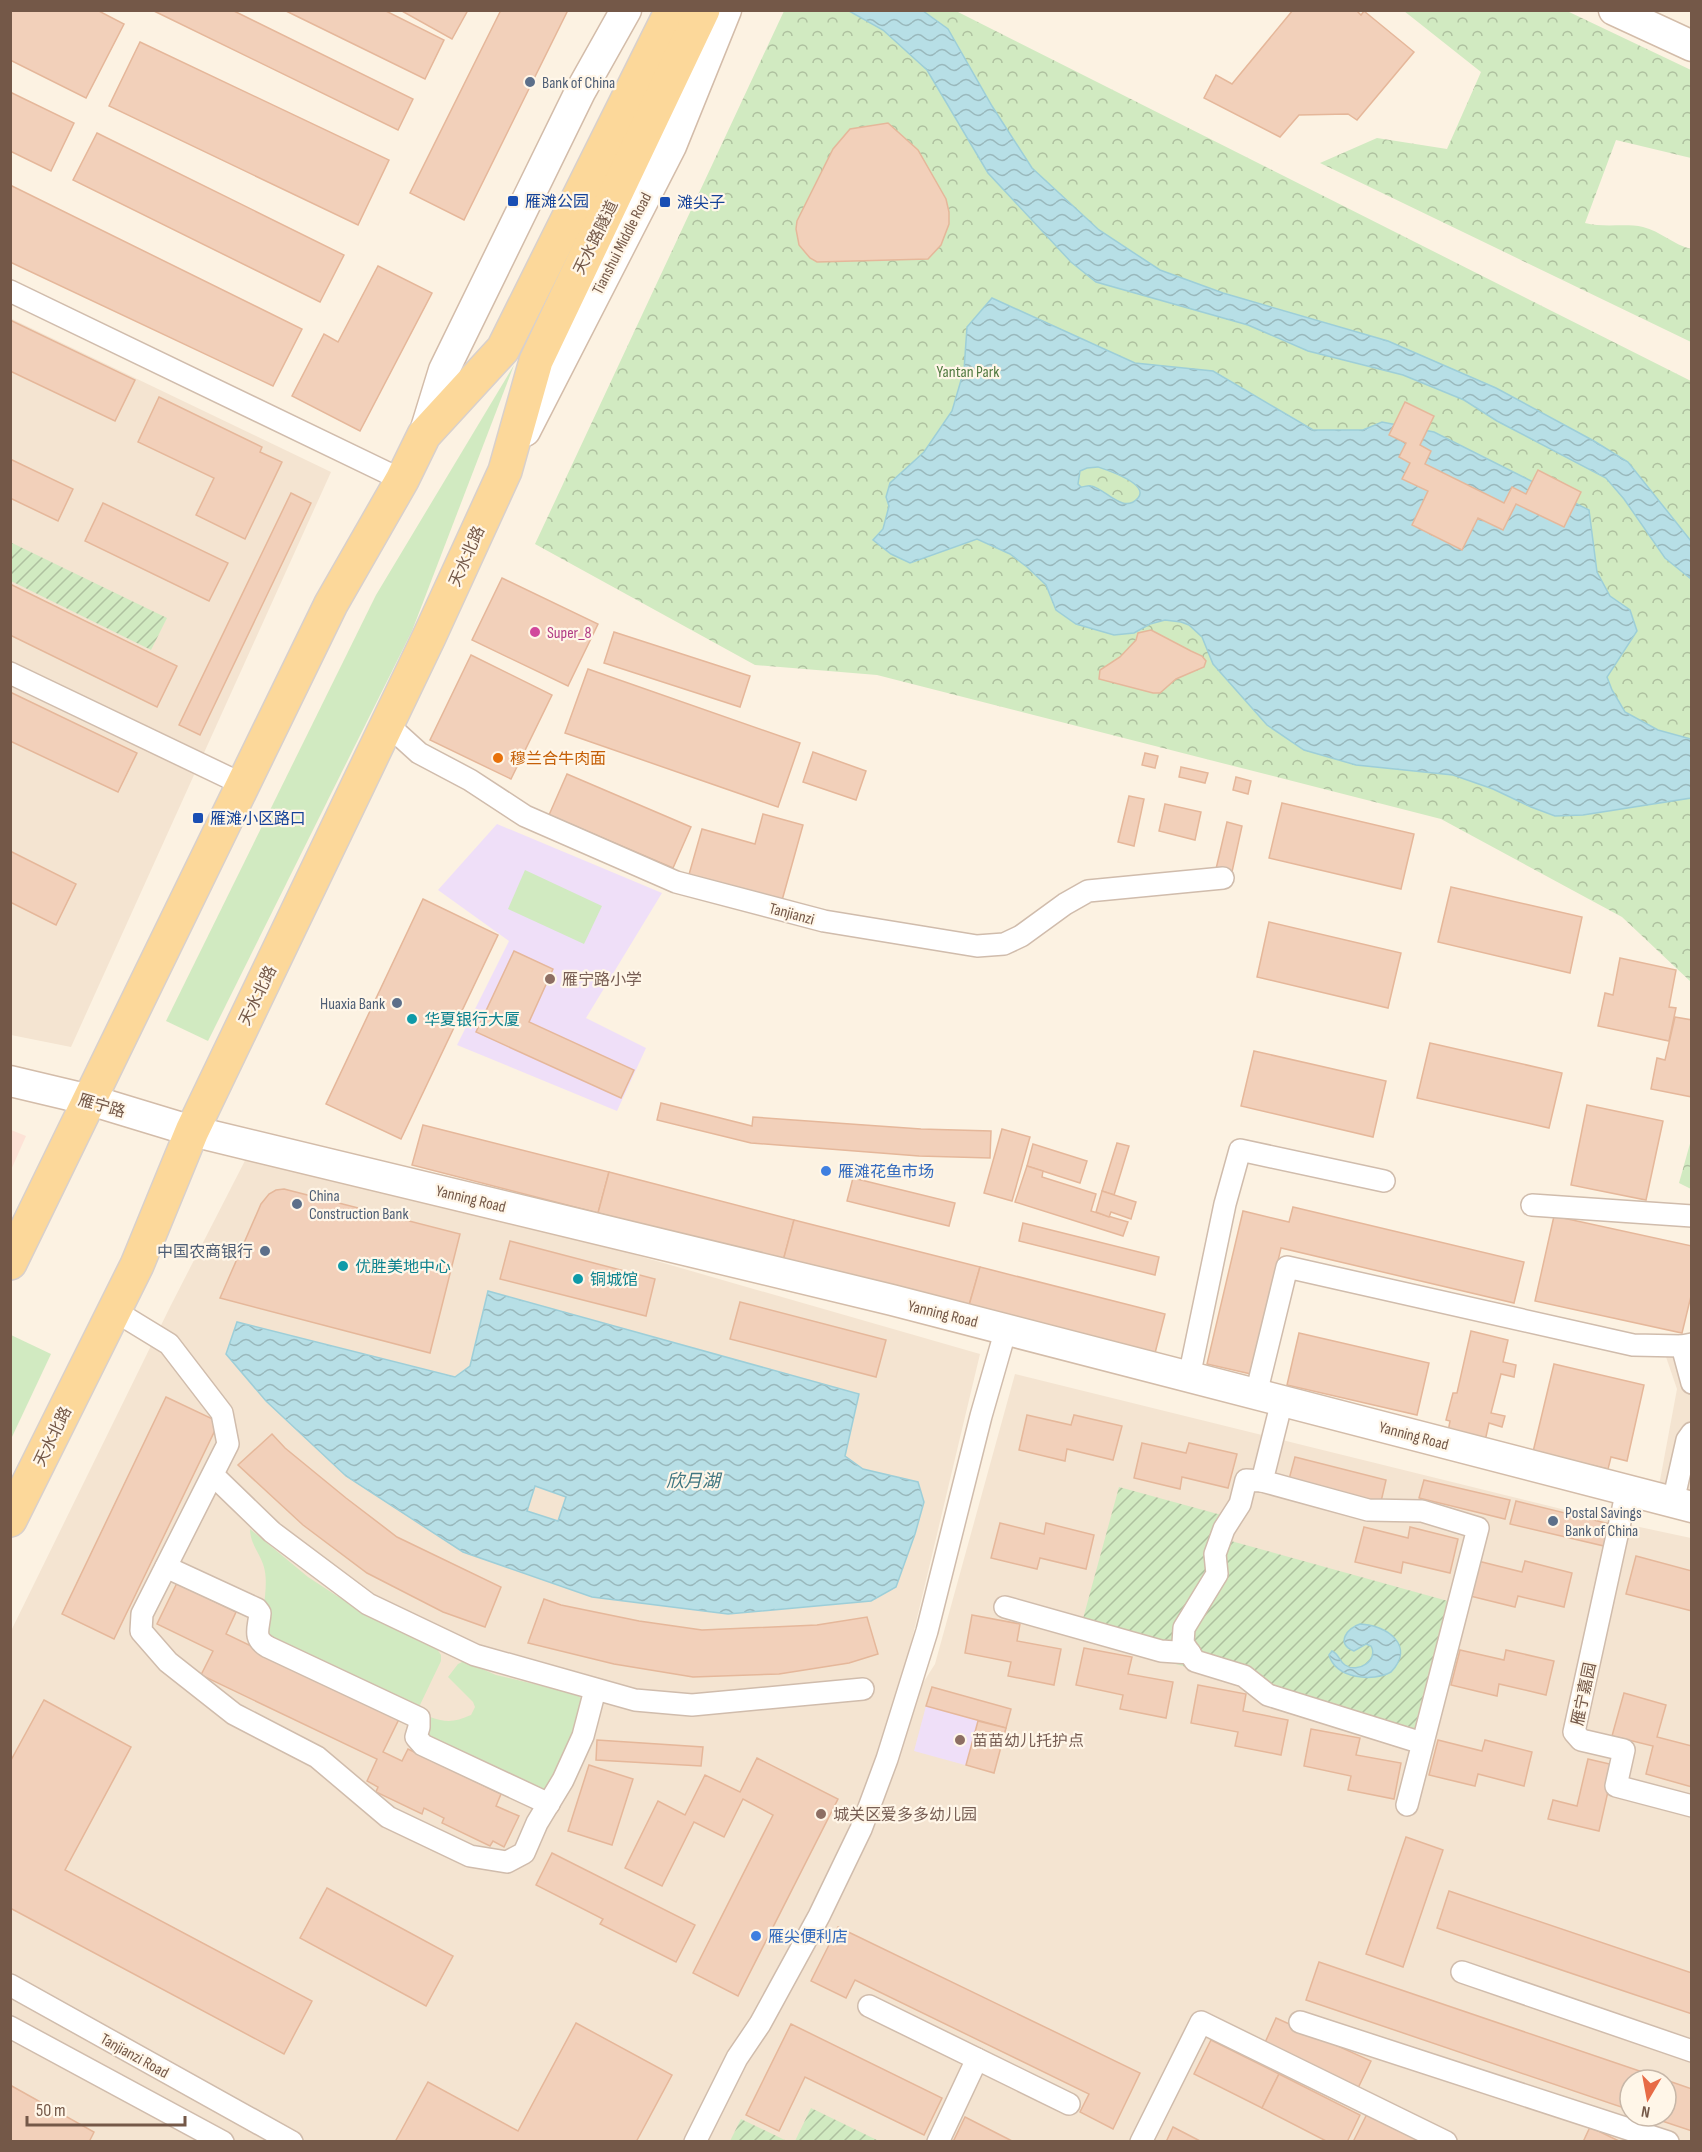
<svg xmlns="http://www.w3.org/2000/svg" width="1702" height="2152" font-family="'Sofia Sans Condensed','Noto Sans SC',sans-serif">
<defs>
<pattern id="park-crowns" width="20" height="18" patternUnits="userSpaceOnUse" patternTransform="scale(1.5)"><rect width="20" height="18" fill="#d1eac1"/><path d="M2 6a3 3 0 1 1 6 0M12 15a3 3 0 1 1 6 0" fill="none" stroke="#aec09f"/></pattern>
<pattern id="garden-furrows" width="10" height="10" patternUnits="userSpaceOnUse" patternTransform="scale(1.5)"><rect width="10" height="10" fill="#d1eac1"/><path d="M-1 1l2-2M0 10L10 0M9 11l2-2" fill="none" stroke="#aec09f"/></pattern>
<pattern id="water-waves" width="16" height="10" patternUnits="userSpaceOnUse" patternTransform="scale(1.5)"><rect width="16" height="10" fill="#b7dfe6"/><path d="M0 5q4-4 8 0t8 0" fill="none" stroke="#99b8bc"/></pattern>
</defs>
<rect width="100%" height="100%" fill="#fcf2e2"/>
<g fill="#f4e4d1" fill-rule="evenodd">
<polygon points="10,318 331,472 71,1047 11,1035"/>
<path d="M253 1145 980 1354 901 1685 883 1746 935 1664 1015 1374 1602 1519 1691 1538V2141H11L10 1633 170 1307ZM1630 2080H1666V2116H1630Z"/>
<polygon points="1691,1349 1691,1500 1658,1491 1677,1389 1665,1354"/>
</g>
<polygon fill="#fde2d6" points="11,1130 26,1136 11,1170 10,1130"/>
<g fill="#efdff8">
<polygon points="497,824 662,893 586,1018 646,1048 617,1111 457,1045 509,941 438,890"/>
<polygon points="926,1706 1006,1728 994,1773 914,1751"/>
</g>
<g fill="#d1eac1">
<polygon points="514,365 412,631 208,1041 166,1021 376,595"/>
<polygon points="525,870 602,906 584,944 508,909"/>
<polygon points="11,1335 51,1354 11,1439"/>
<path d="M250 1529 308 1577 337 1596 437 1649 441 1655V1661L419 1707 263 1637 270 1612 264 1608C265 1593 268 1578 263 1564 259 1552 250 1543 250 1529Z"/>
<path d="M464 1661 496 1675 576 1694 582 1699 584 1706 554 1780 545 1793 427 1739 428 1722 430 1717C447 1723 455 1722 471 1715L475 1707 473 1702 448 1677 458 1664Z"/>
</g>
<g fill="url(#park-crowns)">
<polygon points="784,11 956,11 1691,381 1691,982 1622,917 1441,819 877,675 755,665 535,544"/>
<path d="M1404 11H1567L1691 70V158L1616 140 1585 223C1604 228 1626 223 1643 227 1660 231 1674 245 1691 249V342L1320 163 1377 138 1447 149 1481 72Z"/>
<polygon points="1691,1140 1691,1189 1679,1183"/>
</g>
<g fill="url(#garden-furrows)">
<polygon points="10,542 167,618 151,650 11,581"/>
<polygon points="1119,1487 1236,1519 1231,1541 1455,1603 1420,1731 1150,1657 1081,1626"/>
<polygon points="811,2108 879,2141 795,2141"/>
<polygon points="741,2119 787,2141 730,2141"/>
</g>
<g fill="url(#water-waves)" stroke="#9dced8" stroke-width="1.5" fill-rule="evenodd">
<polygon points="849,11 923,11 948,29 992,106 1032,168 1099,230 1160,270 1223,293 1388,341 1496,388 1594,441 1628,462 1691,541 1691,579 1665,558 1624,499 1606,478 1497,421 1464,400 1403,375 1308,351 1248,325 1096,282 1071,262 988,173 927,70 883,30"/>
<path d="M992 298 1135 363 1213 371 1313 430H1363L1382 422 1434 432 1589 510 1597 572 1610 596 1630 610 1637 631 1607 677 1612 690 1625 712 1658 730 1691 739V798L1583 815 1555 816 1531 807 1493 789 1453 775 1356 765 1304 750 1267 725 1213 664 1202 637 1189 625 1181 622 1165 620 1150 624 1134 633 1114 635 1076 624 1056 610 1046 585 1027 567 1010 554 977 539 910 563 891 554 873 540 883 529 889 506 886 497 890 483 924 452 952 411 964 370 967 327ZM1098 467C1107 470 1150 484 1138 498 1123 515 1105 488 1091 486 1088 485 1084 487 1081 487L1078 484 1080 471 1087 468Z"/>
<path d="M488 1291 859 1394 845 1456 863 1469 918 1482 924 1502 915 1534 896 1587 871 1601 728 1614 592 1597 463 1552 346 1476 266 1401 226 1354 237 1322 455 1377 470 1366ZM535 1486 566 1497 558 1521 527 1511Z"/>
<path d="M1360 1624C1387 1625 1416 1646 1391 1672 1373 1682 1336 1679 1329 1655L1332 1651C1339 1654 1339 1661 1345 1665 1358 1674 1379 1660 1371 1646L1366 1644 1354 1651C1335 1644 1347 1628 1360 1624Z"/>
</g>
<g fill="#f2d0ba" stroke="#e5b79a" stroke-width="1.5">
<polygon points="10,10 97,10 124,24 86,98 10,60"/>
<polygon points="232,10 413,99 398,130 154,11"/>
<polygon points="284,10 384,10 444,40 425,79"/>
<polygon points="400,10 468,10 452,39"/>
<polygon points="501,10 568,10 464,220 410,193"/>
<polygon points="1293,10 1356,10 1361,15 1364,11 1414,52 1357,120 1348,114 1299,115 1280,137 1204,98 1216,75 1232,84"/>
<polygon points="140,42 389,160 358,225 109,106"/>
<polygon points="10,92 74,123 51,171 10,151"/>
<polygon points="888,123 918,150 946,199 949,212 949,224 941,245 928,259 817,262 810,258 799,245 796,229 797,221 833,149 850,129"/>
<polygon points="97,133 344,255 320,302 73,180"/>
<polygon points="10,185 302,329 273,386 10,262"/>
<polygon points="378,266 432,293 360,431 292,396 324,334 338,342"/>
<polygon points="10,320 135,380 115,421 10,371"/>
<polygon points="159,397 262,447 260,452 282,462 245,539 196,515 214,478 138,442"/>
<polygon points="1405,402 1434,416 1420,445 1431,451 1425,464 1504,503 1512,487 1526,494 1538,470 1581,492 1564,527 1516,504 1503,530 1478,518 1462,550 1412,525 1428,491 1402,479 1410,463 1399,457 1406,443 1389,435"/>
<polygon points="10,459 73,489 58,521 10,498"/>
<polygon points="291,493 311,503 200,735 179,725"/>
<polygon points="103,503 228,563 209,601 85,541"/>
<polygon points="502,578 598,624 568,686 472,640"/>
<polygon points="10,584 177,666 157,707 10,635"/>
<polygon points="1151,630 1191,651 1202,656 1206,661 1204,667 1176,679 1160,693 1153,693 1099,679 1100,670 1120,657 1136,640 1138,633"/>
<polygon points="614,632 750,676 740,707 604,663"/>
<polygon points="471,655 552,695 511,779 430,740"/>
<polygon points="588,669 800,743 778,807 565,733"/>
<polygon points="10,692 137,753 118,792 10,741"/>
<polygon points="813,752 866,771 856,800 803,782"/>
<polygon points="1145,753 1158,756 1155,768 1142,765"/>
<polygon points="1181,767 1208,773 1205,783 1179,777"/>
<polygon points="567,774 691,827 673,868 549,815"/>
<polygon points="1236,777 1251,781 1248,794 1233,790"/>
<polygon points="1129,796 1144,799 1134,846 1118,842"/>
<polygon points="1282,803 1414,834 1401,889 1269,858"/>
<polygon points="1165,804 1201,812 1195,840 1159,831"/>
<polygon points="763,814 803,825 781,904 688,878 702,829 755,844"/>
<polygon points="1227,822 1242,826 1232,872 1216,869"/>
<polygon points="10,851 76,884 56,925 10,902"/>
<polygon points="1451,887 1582,917 1570,973 1438,942"/>
<polygon points="423,899 498,935 401,1139 326,1104"/>
<polygon points="1269,922 1401,953 1388,1008 1257,977"/>
<polygon points="514,951 553,969 529,1022 634,1070 621,1098 476,1032"/>
<polygon points="1620,958 1676,970 1669,1007 1676,1008 1669,1041 1598,1026 1605,993 1613,995"/>
<polygon points="1675,1017 1692,1020 1692,1097 1651,1089 1657,1058 1665,1060"/>
<polygon points="1430,1043 1562,1073 1549,1128 1417,1098"/>
<polygon points="1254,1051 1386,1081 1373,1137 1241,1106"/>
<polygon points="661,1103 752,1126 753,1117 921,1129 991,1131 990,1158 919,1156 751,1143 657,1120"/>
<polygon points="1587,1105 1663,1121 1646,1200 1571,1185"/>
<polygon points="423,1125 609,1172 598,1213 412,1165"/>
<polygon points="1002,1129 1030,1137 1012,1201 984,1193"/>
<polygon points="1117,1143 1129,1146 1114,1195 1102,1191"/>
<polygon points="1033,1144 1087,1161 1080,1183 1027,1166"/>
<polygon points="1027,1166 1043,1171 1042,1177 1096,1194 1091,1211 1128,1222 1123,1236 1015,1202"/>
<polygon points="609,1172 794,1220 783,1261 598,1213"/>
<polygon points="853,1178 955,1203 949,1226 847,1201"/>
<polygon points="284,1189 460,1234 430,1353 220,1298 261,1204 269,1194 276,1190"/>
<polygon points="1102,1191 1136,1202 1131,1219 1111,1212 1109,1217 1096,1212"/>
<polygon points="1293,1207 1524,1262 1514,1303 1281,1248 1251,1374 1207,1364 1243,1211 1289,1222"/>
<polygon points="1554,1216 1692,1246 1692,1292 1682,1333 1535,1301"/>
<polygon points="794,1220 980,1267 968,1309 783,1261"/>
<polygon points="1023,1223 1159,1257 1155,1275 1019,1241"/>
<polygon points="510,1241 655,1279 646,1316 500,1279"/>
<polygon points="980,1267 1165,1314 1154,1357 968,1309"/>
<polygon points="740,1302 886,1340 876,1377 730,1339"/>
<polygon points="1471,1331 1508,1340 1503,1362 1516,1365 1514,1377 1501,1374 1491,1413 1505,1416 1502,1427 1489,1423 1485,1441 1448,1432 1450,1421 1446,1420 1453,1393 1457,1393"/>
<polygon points="1299,1333 1429,1363 1417,1415 1287,1385"/>
<polygon points="1554,1364 1644,1385 1627,1461 1611,1457 1608,1469 1533,1452"/>
<polygon points="166,1397 219,1422 114,1639 62,1614"/>
<polygon points="1027,1415 1071,1425 1074,1415 1122,1426 1113,1460 1067,1449 1065,1461 1019,1450"/>
<polygon points="272,1434 285,1448 346,1498 397,1537 501,1587 485,1627 443,1612 367,1573 303,1525 238,1465"/>
<polygon points="1142,1443 1186,1453 1189,1443 1237,1454 1228,1488 1182,1477 1180,1489 1134,1478"/>
<polygon points="1295,1457 1386,1480 1380,1506 1288,1483"/>
<polygon points="1424,1480 1510,1500 1505,1519 1419,1498"/>
<polygon points="1516,1501 1610,1524 1604,1546 1510,1524"/>
<polygon points="1000,1523 1044,1534 1046,1523 1094,1535 1086,1569 1040,1558 1037,1569 991,1558"/>
<polygon points="1364,1527 1408,1538 1410,1527 1458,1539 1450,1573 1403,1562 1401,1573 1355,1562"/>
<polygon points="1636,1556 1692,1571 1692,1611 1626,1594"/>
<polygon points="1478,1561 1522,1572 1525,1561 1572,1573 1564,1607 1518,1596 1515,1607 1470,1596"/>
<polygon points="177,1583 236,1612 226,1634 400,1717 383,1752 402,1761 408,1749 501,1794 496,1806 519,1816 504,1847 493,1841 490,1846 442,1823 444,1818 424,1808 422,1814 376,1792 378,1787 367,1781 377,1759 201,1675 213,1651 157,1624"/>
<polygon points="544,1599 561,1605 639,1621 702,1630 817,1625 867,1617 878,1654 849,1663 779,1674 693,1677 614,1664 528,1643"/>
<polygon points="972,1615 1020,1624 1017,1641 1061,1649 1054,1685 1008,1676 1011,1662 965,1653"/>
<polygon points="1084,1648 1132,1657 1128,1674 1173,1682 1166,1718 1120,1709 1123,1695 1076,1685"/>
<polygon points="1460,1650 1504,1660 1506,1650 1554,1661 1546,1695 1499,1684 1497,1696 1451,1685"/>
<polygon points="1198,1685 1246,1694 1243,1711 1288,1720 1281,1755 1235,1746 1238,1732 1191,1723"/>
<polygon points="932,1687 1011,1709 1006,1728 926,1706"/>
<polygon points="1624,1693 1666,1705 1657,1737 1692,1746 1692,1787 1646,1774 1653,1746 1612,1736"/>
<polygon points="44,1700 131,1747 65,1870 312,2001 284,2054 10,1908 10,1762"/>
<polygon points="978,1721 1006,1728 994,1773 966,1765"/>
<polygon points="1311,1729 1360,1738 1356,1755 1401,1763 1394,1799 1348,1790 1351,1776 1304,1766"/>
<polygon points="597,1740 703,1747 701,1766 596,1760"/>
<polygon points="1438,1740 1482,1751 1485,1740 1532,1752 1524,1786 1478,1774 1475,1786 1429,1775"/>
<polygon points="757,1758 838,1799 738,1996 693,1973 773,1815 743,1799 724,1837 694,1822 662,1886 625,1868 658,1801 685,1815 705,1775 740,1792"/>
<polygon points="1588,1759 1614,1765 1599,1831 1548,1819 1553,1800 1577,1806"/>
<polygon points="589,1765 633,1779 612,1845 568,1831"/>
<polygon points="1406,1837 1443,1850 1403,1967 1366,1954"/>
<polygon points="552,1853 695,1925 676,1962 600,1924 603,1919 536,1885"/>
<polygon points="327,1888 453,1956 426,2006 300,1938"/>
<polygon points="1449,1891 1692,1973 1692,2014 1437,1928"/>
<polygon points="838,1927 1140,2073 1113,2129 1080,2112 1089,2094 855,1980 846,1998 811,1981"/>
<polygon points="1319,1962 1666,2080 1630,2080 1630,2110 1306,2000"/>
<polygon points="1276,2018 1371,2061 1358,2088 1264,2045"/>
<polygon points="576,2023 672,2075 636,2142 395,2142 428,2082 518,2131"/>
<polygon points="791,2024 942,2098 924,2135 805,2077 779,2131 746,2115"/>
<polygon points="1211,2040 1279,2074 1262,2108 1194,2074"/>
<polygon points="1279,2074 1360,2115 1347,2142 1328,2142 1262,2108"/>
<polygon points="1666,2080 1692,2089 1692,2131 1647,2116 1666,2116"/>
<polygon points="10,2085 94,2132 89,2142 10,2142"/>
<polygon points="1368,2112 1427,2142 1353,2142"/>
<polygon points="965,2117 1014,2142 953,2142"/>
<polygon points="1173,2127 1202,2142 1166,2142"/>
<polygon points="1590,2127 1621,2142 1583,2142"/>
</g>
<g fill="none" stroke-linecap="round" stroke-linejoin="round">
<g stroke="#d0bcac" stroke-width="24">
<g id="street">
<polyline points="10,291 402,480"/>
<polyline points="10,673 244,785"/>
<polyline points="387,724 419,753 470,780 525,816 676,882 824,921 977,946 1004,944 1021,936 1065,904 1088,891 1223,878"/>
<polyline points="1532,1205 1692,1216"/>
<polyline points="115,1311 169,1344 222,1413 228,1444 142,1614 141,1631 168,1662 234,1714 317,1757 388,1817 470,1856 507,1862 524,1853 537,1823 563,1780 583,1736 595,1690"/>
<polyline points="1682,1346 1692,1383"/>
<polyline points="1189,1377 1225,1204 1240,1150 1384,1181"/>
<polyline points="1256,1394 1287,1267 1633,1345 1682,1346 1692,1344"/>
<polyline points="1282,1401 1262,1481 1368,1510 1422,1511 1478,1528 1407,1805"/>
<polyline points="213,1475 272,1532 368,1604 475,1655 635,1700 692,1705 863,1689"/>
<polyline points="1262,1481 1246,1480 1240,1504 1224,1529 1215,1554 1217,1574 1184,1628 1183,1643 1195,1661 1244,1676 1268,1695 1422,1743"/>
<polyline points="1627,1490 1574,1732 1581,1740 1624,1750 1616,1786 1692,1806"/>
<polyline points="1673,1502 1687,1440 1692,1433"/>
<path d="M166 1567 257 1609 260 1613C259 1628 252 1638 268 1647L419 1718V1727L416 1737 423 1745 549 1804"/>
<polyline points="1005,1607 1161,1651 1190,1653"/>
<polyline points="1462,1972 1692,2051"/>
<polyline points="10,1985 292,2142"/>
<polyline points="869,2006 1069,2104"/>
<polyline points="1300,2022 1668,2142"/>
<polyline points="10,2027 223,2142"/>
<polyline points="695,2142 737,2058 760,2024 819,1916 861,1829 887,1759 927,1631 981,1416 1006,1329"/>
<polyline points="938,2142 977,2059"/>
<polyline points="1141,2142 1201,2022 1446,2142"/>
</g>
</g>
<g stroke="#d3bca9" stroke-width="33">
<g id="secondary">
<polyline points="1614,10 1692,46"/>
<polyline points="525,431 671,146 726,10"/>
<polyline points="424,435 444,370 580,92 626,10"/>
<polyline points="10,1081 90,1100 192,1131 892,1300 1692,1507"/>
</g>
</g>
<g stroke="#d8d0cc" stroke-width="36">
<g id="primary">
<polyline points="10,1263 331,604 402,480 424,435 503,349 672,10"/>
<polyline points="10,1520 137,1265 192,1131 429,637 505,471 536,361 703,10"/>
</g>
</g>
<use href="#street" stroke="#fff" stroke-width="21"/>
<use href="#secondary" stroke="#fff" stroke-width="30"/>
<use href="#primary" stroke="#fcd89a" stroke-width="33"/>
</g>
<g fill="#5c6f8a" stroke="#fff6e8" stroke-width="2">
<circle cx="530" cy="82" r="6"/>
<circle cx="397" cy="1003" r="6"/>
<circle cx="297" cy="1204" r="6"/>
<circle cx="265" cy="1251" r="6"/>
<circle cx="1553" cy="1521" r="6"/>
</g>
<g fill="#1a4fb4" stroke="#fff6e8" stroke-width="2">
<rect x="507" y="195" width="12" height="12" rx="3"/>
<rect x="659" y="196" width="12" height="12" rx="3"/>
<rect x="192" y="812" width="12" height="12" rx="3"/>
</g>
<circle fill="#d1479c" stroke="#fff6e8" stroke-width="2" cx="535" cy="632" r="6"/>
<circle fill="#e8710a" stroke="#fff6e8" stroke-width="2" cx="498" cy="758" r="6"/>
<g fill="#8d6e63" stroke="#fff6e8" stroke-width="2">
<circle cx="550" cy="979" r="6"/>
<circle cx="960" cy="1740" r="6"/>
<circle cx="821" cy="1814" r="6"/>
</g>
<g fill="#0f9aa8" stroke="#fff6e8" stroke-width="2">
<circle cx="412" cy="1019" r="6"/>
<circle cx="343" cy="1266" r="6"/>
<circle cx="578" cy="1279" r="6"/>
</g>
<g fill="#3f7fe0" stroke="#fff6e8" stroke-width="2">
<circle cx="826" cy="1171" r="6"/>
<circle cx="756" cy="1936" r="6"/>
</g>
<g text-anchor="middle" stroke-width="4.5" stroke-linejoin="round" paint-order="stroke">
<g font-size="16" fill="#4e5e75" stroke="#fff6e8" text-anchor="start">
<text x="542" y="88">Bank of China</text>
<text x="385" y="1009" text-anchor="end">Huaxia Bank</text>
<text x="309" y="1201">China<tspan x="309" dy="18">Construction Bank</tspan></text>
<text x="253" y="1257" text-anchor="end">中国农商银行</text>
<text x="1565" y="1518">Postal Savings<tspan x="1565" dy="18">Bank of China</tspan></text>
</g>
<g font-size="16" fill="#164399" stroke="#fff6e8" text-anchor="start">
<text x="525" y="207">雁滩公园</text>
<text x="677" y="208">滩尖子</text>
<text x="210" y="824">雁滩小区路口</text>
</g>
<g font-size="16" fill="#745848" stroke="#fff6e8">
<text transform="translate(595 237) rotate(-64)" y="6">天水路隧道</text>
<text transform="translate(621 243) rotate(-63)" y="6">Tianshui Middle Road</text>
<text transform="translate(466 556) rotate(-66)" y="6">天水北路</text>
<text transform="translate(792 913) rotate(15)" y="6">Tanjianzi</text>
<text transform="translate(257 995) rotate(-64)" y="6">天水北路</text>
<text transform="translate(102 1105) rotate(16)" y="6">雁宁路</text>
<text transform="translate(471 1198) rotate(14)" y="6">Yanning Road</text>
<text transform="translate(943 1313) rotate(14)" y="6">Yanning Road</text>
<text transform="translate(1414 1435) rotate(15)" y="6">Yanning Road</text>
<text transform="translate(52 1436) rotate(-64)" y="6">天水北路</text>
<text transform="translate(1583 1694) rotate(-78)" y="6">雁宁嘉园</text>
<text transform="translate(135 2055) rotate(29)" y="6">Tanjianzi Road</text>
</g>
<g font-size="16" fill="#517a41" stroke="#fff6e8">
<text x="968" y="377">Yantan Park</text>
</g>
<g font-size="16" fill="#b23c85" stroke="#fff6e8" text-anchor="start">
<text x="547" y="638">Super_8</text>
</g>
<g font-size="16" fill="#c56008" stroke="#fff6e8" text-anchor="start">
<text x="510" y="764">穆兰合牛肉面</text>
</g>
<g font-size="16" fill="#785e54" stroke="#fff6e8" text-anchor="start">
<text x="562" y="985">雁宁路小学</text>
<text x="972" y="1746">苗苗幼儿托护点</text>
<text x="833" y="1820">城关区爱多多幼儿园</text>
</g>
<g font-size="16" fill="#0d838f" stroke="#fff6e8" text-anchor="start">
<text x="424" y="1025">华夏银行大厦</text>
<text x="355" y="1272">优胜美地中心</text>
<text x="590" y="1285">铜城馆</text>
</g>
<g font-size="16" fill="#366cbe" stroke="#fff6e8" text-anchor="start">
<text x="838" y="1177">雁滩花鱼市场</text>
<text x="768" y="1942">雁尖便利店</text>
</g>
<g font-size="18" font-style="italic" fill="#3f7681" stroke="#fff6e8">
<text x="693" y="1487">欣月湖</text>
</g>
</g>
<rect width="1702" height="2152" fill="none" stroke="#745848" stroke-width="24"/>
<g transform="translate(1648 2098) rotate(190)"><circle r="28" fill="#fff6e8" stroke="#c7b7a8" stroke-width="1.5"/>
<path d="M0-4.5L10 22L0 15L-10 22Z" fill="#e76b46"/>
<text y="-9" font-size="16" font-weight="bold" text-anchor="middle" fill="#745848">N</text>
</g>
<path d="M27 2116v9h158v-9" fill="none" stroke="#745848" stroke-width="3"/>
<text x="36" y="2116" font-size="18" fill="#745848" stroke="#fff6e8" stroke-width="4.5" paint-order="stroke">50 m</text>
</svg>
